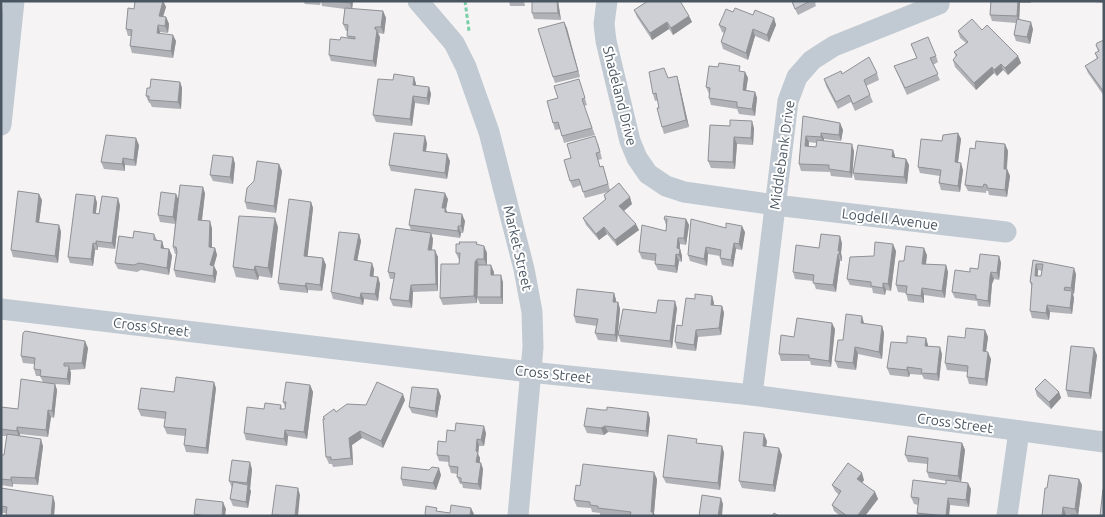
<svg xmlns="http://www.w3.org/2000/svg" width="1105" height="517" font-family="Ubuntu,sans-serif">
<rect width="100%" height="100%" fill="#f5f3f3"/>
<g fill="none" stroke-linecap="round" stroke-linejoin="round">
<polyline stroke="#7ad0a6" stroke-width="3" stroke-dasharray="4 2.5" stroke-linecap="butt" points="465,1 469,31"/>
<g stroke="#c1cad2" stroke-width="21">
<polyline points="418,1 454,43 466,67 489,132 524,269 532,312 533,347 518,516"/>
<polyline points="607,1 604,24 606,41 630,141 637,158 648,174 666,186 684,192 775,205 1006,232"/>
<polyline points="1,125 14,1"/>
<polyline points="1,309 530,372 752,395 1104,442"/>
<polyline points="752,395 788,101 797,77 812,60 834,46 939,4"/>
<polyline points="1007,516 1019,431"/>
</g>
</g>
<g fill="#b0b2b7" fill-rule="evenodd">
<polygon points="135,1 163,1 166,7 163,17 166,17 169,24 168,33 160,32 160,33 176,41 173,58 132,53 130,46 131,36 128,36 126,29 134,9"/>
<polygon points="303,1 321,1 320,5 305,4"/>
<polygon points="321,1 353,1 352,9 383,11 386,18 384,34 378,33 380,37 376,67 331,61 329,55 340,40 348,38 347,36 347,31 346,31 343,24 345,9 322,6"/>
<polygon points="509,1 524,1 525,6 510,6"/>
<polygon points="558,1 561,20 534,19 532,13"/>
<polygon points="791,1 818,1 815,3 816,6 798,15"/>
<polygon points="991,1 1031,1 1031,3 1020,3 1019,20 1033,29 1030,44 1016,41 1014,35 1016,23 992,21 990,15"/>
<polygon points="1084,1 1104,1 1104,3"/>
<polygon points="634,10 689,16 692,22 673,35 669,29 652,40 637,17"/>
<polygon points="733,12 774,18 776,25 769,42 755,36 748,60 723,49 721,42 724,33 722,32 719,25"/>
<polygon points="564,22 580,77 555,83 553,77"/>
<polygon points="982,30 1018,56 1021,63 1008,75 1003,70 997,76 994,73 976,90 955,67 953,60 956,57 954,52 966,43 960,38 958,31"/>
<polygon points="1104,40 1104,96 1088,73 1085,66 1097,59 1095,53 1098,51 1096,45"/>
<polygon points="911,44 936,56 938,62 933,65 940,80 907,95 894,66 917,59"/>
<polygon points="742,71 745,72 748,78 746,90 755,92 757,98 755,116 739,114 737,109 711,105 709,98 709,94 706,87"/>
<polygon points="877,73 879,80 866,86 873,102 855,111 851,102 838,109 826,86 824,79 842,74"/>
<polygon points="414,77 416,84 416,86 429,87 431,94 429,105 415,103 412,126 376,122 373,115 393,80"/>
<polygon points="668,78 679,83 689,127 664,134 662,127 658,100 655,101 653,94"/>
<polygon points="579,79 587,105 584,106 595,135 564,143 560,129 555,130 553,123 558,98"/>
<polygon points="180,82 182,88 181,109 152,107 150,103 149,103 146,96 150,88"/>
<path d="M803 116 840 123 843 130 841 141 824 139V141L854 151 852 178 831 176 830 172 801 171 799 164ZM809 142 816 143V147L809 146Z"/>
<polygon points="710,125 754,128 753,145 737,144 735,169 711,168 708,161"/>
<polygon points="958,133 961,139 958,163 963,170 960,192 941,190 939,183 940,176 920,173 918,167 942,141"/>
<polygon points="427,143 426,151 450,161 447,179 391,171 389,165"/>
<polygon points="598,143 602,159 598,160 600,167 603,166 610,190 632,204 624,211 639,230 617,246 607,234 599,240 586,225 583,218 605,200 604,195 608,192 585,198 581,185 573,188 570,181 571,158"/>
<polygon points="1005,144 1008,151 1007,169 1010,176 1007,197 989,195 988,191 986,191 986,193 968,191 965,185 975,149"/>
<polygon points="139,145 136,166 125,165 125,171 104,169 101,162"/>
<polygon points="893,150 895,157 906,159 909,165 907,184 855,180 853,173"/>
<polygon points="233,157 235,164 233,184 213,181 210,175"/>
<polygon points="282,171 276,213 247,209 245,202"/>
<polygon points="205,193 202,220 212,228 212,248 215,248 217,255 214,266 217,272 215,283 176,277 174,270 176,254 175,254 173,247 175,224 160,222 158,215 176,194 178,200"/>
<polygon points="95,196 97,203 96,213 99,214 120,205 115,249 98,247 98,250 95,250 93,266 70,263 68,257"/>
<polygon points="448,199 446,209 447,212 465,221 463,233 461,233 460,238 431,234 433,239 432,250 438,257 438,291 413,292 412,308 393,306 390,299 394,279 390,279 388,272 411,230 409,225"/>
<polygon points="42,200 39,223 59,225 61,232 58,263 13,257 11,250"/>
<polygon points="311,202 313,208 307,256 323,258 326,265 322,291 308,290 308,293 280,290 278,283"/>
<polygon points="664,219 686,219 689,225 686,245 680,244 680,249 682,256 682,262 679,261 677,273 658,270 655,264 655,261 642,259 639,252 666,231 666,225"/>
<polygon points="278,227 272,278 259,276 258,280 236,277 233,267"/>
<polygon points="745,232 742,250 736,249 733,267 722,265 720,258 720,256 708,254 707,266 690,261 688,255"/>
<polygon points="154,234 157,240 162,241 164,249 169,249 172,256 169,275 141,270 137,272 118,269 115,263 133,238"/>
<polygon points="359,234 361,241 357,261 374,269 373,277 378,277 380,284 378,301 364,299 363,305 333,299 331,292"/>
<polygon points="842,243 841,253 842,258 842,261 840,261 836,292 816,289 813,281 795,279 793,272 819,248"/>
<polygon points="478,245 484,246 487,253 487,265 494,272 494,275 503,282 503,304 480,304 477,297 478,269 477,303 443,305 440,298 459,264 459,260 456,253"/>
<polygon points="896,251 891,291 886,290 885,295 873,293 872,288 850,285 847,279 874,256"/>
<polygon points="927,255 926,264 946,265 948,272 945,298 924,295 924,303 908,301 906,293 898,292 896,285 904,261"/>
<polygon points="999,256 1001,263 999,280 994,279 992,284 990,307 978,306 977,301 955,298 952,292 970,272 978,269"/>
<path d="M1033 260 1076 274 1074 294H1073L1074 298 1072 314 1050 312 1049 320 1032 318 1030 311 1032 288 1030 282ZM1038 270 1042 271 1041 276H1038Z"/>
<polygon points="614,293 616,300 616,302 618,302 620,309 617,342 598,340 595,333 597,326 576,323 574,316"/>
<polygon points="712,296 714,303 714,305 722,306 724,313 721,335 698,337 696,351 677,349 675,342 695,299"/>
<polygon points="677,308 672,348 621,342 618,335 656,313"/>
<polygon points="864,323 864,324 882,326 884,333 882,359 858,354 856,370 838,368 835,361 843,340"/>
<polygon points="835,329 831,367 811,365 810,361 781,361 779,354 794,337"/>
<polygon points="985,330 988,337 986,352 991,359 987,386 969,384 967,377 968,372 947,370 945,363 965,338"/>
<polygon points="926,338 928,346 942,354 939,381 924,379 922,375 910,374 909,377 890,375 887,368 907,343"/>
<polygon points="88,348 85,369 70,370 71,373 70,385 55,384 57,390 54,418 51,417 48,437 20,434 20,436 43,446 38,485 13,484 13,487 1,485 1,455 4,455 7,436 1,436 1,407 18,409 43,382 40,376 36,376 34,369 34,364 23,363 21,356"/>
<polygon points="1097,355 1091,399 1068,397 1066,390"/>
<polygon points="310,385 313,392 307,439 288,436 287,446 246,440 244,433 264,409 281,405 282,409 285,409 285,407 283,402"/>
<polygon points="216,388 208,454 186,452 184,445 185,436 167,434 164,427 165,419 141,416 138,409 174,392"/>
<polygon points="1035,389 1059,392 1061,398 1051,409 1037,396"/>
<polygon points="441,396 437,418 412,413 409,407"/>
<polygon points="405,400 383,448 362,438 352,445 353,465 333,467 332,464 329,464 326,457 324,419 323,417 336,412 366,405"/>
<polygon points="602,410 648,412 650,419 648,437 608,432 604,435 587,433 584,426"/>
<polygon points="486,433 484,446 479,446 478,454 480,458 480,462 483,469 481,490 463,488 462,484 460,484 457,477 458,474 451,473 449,466 449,462 439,461 437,455 446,442"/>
<polygon points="767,441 766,447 782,455 775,492 742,488 739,481"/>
<polygon points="699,443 722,446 724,453 720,490 666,483 663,477"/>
<polygon points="962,443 965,450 961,482 971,489 969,507 950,505 949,516 918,516 917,513 918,505 914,504 911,497 946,484 946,481 929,478 927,472 928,464 908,462 905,455"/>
<polygon points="252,469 250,489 251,491 248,508 233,506 230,499 232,488 229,481"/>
<polygon points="441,475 436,490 403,486 401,479"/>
<polygon points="657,479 654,513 655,516 610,516 600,515 600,513 592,512 591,508 577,507 574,500 580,486"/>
<polygon points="1079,479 1082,485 1078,516 1066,514 1047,488"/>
<polygon points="864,480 862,483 875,492 878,499 865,516 840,516 834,511 832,505 839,495 835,491 832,485"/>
<polygon points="1,488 55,503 54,516 6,516 6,513 1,513"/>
</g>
<g fill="#909195">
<polygon points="163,1 166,7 161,23 159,16"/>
<polygon points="350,1 353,1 352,10 350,3"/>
<polygon points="557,1 558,1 561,20 558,13"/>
<polygon points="1018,1 1020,1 1020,3 1019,23 1017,16"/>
<polygon points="383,11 386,18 384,34 381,27"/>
<polygon points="689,16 692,22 673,35 671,28"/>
<polygon points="166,17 169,24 168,33 165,26"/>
<polygon points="774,18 776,25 769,42 767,35"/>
<polygon points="564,22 567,28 580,77 578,71"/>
<polygon points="667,22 669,29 652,40 650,33"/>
<polygon points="1031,22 1033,29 1030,44 1027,37"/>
<polygon points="158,25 160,32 159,39 157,33"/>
<polygon points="375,27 380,37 376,67 373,61"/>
<polygon points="753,29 755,36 748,60 746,53"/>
<polygon points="173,35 176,41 173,58 171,51"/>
<polygon points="1018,56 1021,63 1008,75 1005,68"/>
<polygon points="1001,64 1003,70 997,76 994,70"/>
<polygon points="992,67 994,73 976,90 974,83"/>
<polygon points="745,72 748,78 745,97 743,90"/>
<polygon points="677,76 679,83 689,127 686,120"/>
<polygon points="414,77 416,84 415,92 413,85"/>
<polygon points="180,82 182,88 181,109 178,102"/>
<polygon points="429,87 431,94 429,105 427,98"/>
<polygon points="755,92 757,98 755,116 752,109"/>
<polygon points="413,96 415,103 412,126 410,119"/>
<polygon points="752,121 754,128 753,145 751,138"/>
<polygon points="840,123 843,130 841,141 839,135"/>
<polygon points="821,133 824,139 824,144 821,137"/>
<polygon points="958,133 961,139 957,169 955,162"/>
<polygon points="425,136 427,143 425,158 423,151"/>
<polygon points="806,136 809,142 808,153 805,146"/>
<polygon points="734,137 737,144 735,169 733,162"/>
<polygon points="136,138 139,145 136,166 134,160"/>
<polygon points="852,144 854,151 852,178 850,172"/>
<polygon points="1005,144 1008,151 1006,175 1004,169"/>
<polygon points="893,150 895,156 894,164 892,157"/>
<polygon points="447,154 450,161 447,179 445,173"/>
<polygon points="233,157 235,164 233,184 230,177"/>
<polygon points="123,158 125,165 125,171 122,164"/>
<polygon points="906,159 909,165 907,184 904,177"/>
<polygon points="961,163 963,170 960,192 958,186"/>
<polygon points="279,164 282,171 276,213 274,206"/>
<polygon points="1007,169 1010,176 1007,197 1005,190"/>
<polygon points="203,187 205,193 201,227 198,220"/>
<polygon points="445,193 448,199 446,209 448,215 442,208"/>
<polygon points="39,194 42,200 38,229 36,222"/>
<polygon points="176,194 179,201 176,224 173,217"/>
<polygon points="95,196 97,203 95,220 93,213"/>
<polygon points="630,197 632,204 621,213 619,206"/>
<polygon points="118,198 120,205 115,249 112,243"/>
<polygon points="311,202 313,208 307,262 304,256"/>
<polygon points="462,214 465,221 463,233 461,226"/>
<polygon points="275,218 278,227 272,278 268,268"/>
<polygon points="686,219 689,225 686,245 684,238"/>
<polygon points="210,221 212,228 212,254 209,247"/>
<polygon points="636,224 639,230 617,246 615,240"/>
<polygon points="59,225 61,232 58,263 55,256"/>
<polygon points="458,226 461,233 460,238 458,231"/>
<polygon points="742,226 745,232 742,250 739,244"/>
<polygon points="604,227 607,234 599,240 596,234"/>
<polygon points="431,233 433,239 431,257 428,250"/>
<polygon points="359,234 361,241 356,267 354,260"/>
<polygon points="840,236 842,243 841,253 842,258 842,261 838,251"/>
<polygon points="678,238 680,244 679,255 677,248"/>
<polygon points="96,241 98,247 98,250 96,244"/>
<polygon points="162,241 164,248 163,255 161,248"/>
<polygon points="93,243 95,250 93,266 91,259"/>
<polygon points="734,243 736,249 733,267 731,260"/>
<polygon points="893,244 896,251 891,291 888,284"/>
<polygon points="484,246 487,253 487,266 484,259"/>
<polygon points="706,247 708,254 707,266 704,259"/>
<polygon points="215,248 217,255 212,272 210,265"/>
<polygon points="924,248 927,255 925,270 922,264"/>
<polygon points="169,249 172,256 169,275 167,268"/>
<polygon points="680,249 682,256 682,262 679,255"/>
<polygon points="435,250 438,257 438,291 436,284"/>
<polygon points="676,254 679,261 677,273 675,266"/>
<polygon points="838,254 840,261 836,292 833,285"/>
<polygon points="999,256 1001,263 999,280 997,273"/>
<polygon points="323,258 326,265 322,291 320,285"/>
<polygon points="477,259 479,266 478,268 477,303 474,296 475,262"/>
<polygon points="372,263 374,269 373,283 370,276"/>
<polygon points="1036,264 1038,270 1037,282 1035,276"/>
<polygon points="491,265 494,272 493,282 491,275"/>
<polygon points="946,265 948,272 945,298 942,291"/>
<polygon points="214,266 217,272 215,283 213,276"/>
<polygon points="255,266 259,276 258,280 254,270"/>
<polygon points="1074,268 1076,274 1074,294 1071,288"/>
<polygon points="991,272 994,279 992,284 990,307 988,301 990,277"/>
<polygon points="501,275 503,282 503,304 501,297"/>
<polygon points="378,277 380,284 378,301 375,294"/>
<polygon points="306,283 308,290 308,293 305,286"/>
<polygon points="883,283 886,290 885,295 883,288"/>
<polygon points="411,285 413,292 412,308 409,301"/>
<polygon points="922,288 924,295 924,303 921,296"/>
<polygon points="1072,291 1074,298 1072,314 1070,308"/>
<polygon points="361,293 364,299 363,305 360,298"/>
<polygon points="614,293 616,300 615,308 613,302"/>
<polygon points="712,296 714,303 713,312 711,305"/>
<polygon points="675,301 677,308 672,348 670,341"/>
<polygon points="618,302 620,309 617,342 615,335"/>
<polygon points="1047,305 1050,312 1049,320 1046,313"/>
<polygon points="722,306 724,313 721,335 719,328"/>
<polygon points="862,316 864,323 863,330 861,323"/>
<polygon points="832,323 835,329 831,367 829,361"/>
<polygon points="882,326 884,333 882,359 879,352"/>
<polygon points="696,330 698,337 696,351 694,345"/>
<polygon points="985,330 988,337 985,358 983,351"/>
<polygon points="926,338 928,345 927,352 925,346"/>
<polygon points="85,341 88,348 85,369 82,363"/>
<polygon points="855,347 858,354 856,370 853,363"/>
<polygon points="940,347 942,354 939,381 937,374"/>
<polygon points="1094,348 1097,355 1091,399 1089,393"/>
<polygon points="988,352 991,359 987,386 985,379"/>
<polygon points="69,366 71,373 70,385 67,379"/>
<polygon points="907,367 910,374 909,377 907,370"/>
<polygon points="214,382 216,388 208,454 206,448"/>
<polygon points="55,384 57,390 54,418 52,411"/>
<polygon points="310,385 313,392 307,439 304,432"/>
<polygon points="438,389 441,396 437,418 435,411"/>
<polygon points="1059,392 1061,398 1051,409 1049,402"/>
<polygon points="403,394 405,400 383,448 381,441"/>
<polygon points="48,410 51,417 48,437 46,430"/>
<polygon points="648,412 650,419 648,437 646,431"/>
<polygon points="484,426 486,433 484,446 481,440"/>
<polygon points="605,426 608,432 604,435 601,428"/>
<polygon points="17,427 20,434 19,438 17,431"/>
<polygon points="285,430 288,436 287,446 284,439"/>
<polygon points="360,431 362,438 352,445 353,465 351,458 349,438"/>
<polygon points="764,434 767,441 765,453 763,446"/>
<polygon points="41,439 43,446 38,485 35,478"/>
<polygon points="477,439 479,446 478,454 480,458 479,469 476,462 476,451"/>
<polygon points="962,443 965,450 961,482 958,476"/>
<polygon points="722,446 724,453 720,490 718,483"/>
<polygon points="779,448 782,455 775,492 773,485"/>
<polygon points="250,462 252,469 250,489 251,491 248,508 246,502 248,485 247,483"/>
<polygon points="481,463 483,469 481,490 478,484"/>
<polygon points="439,468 441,475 436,490 433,483"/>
<polygon points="654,472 657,479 654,513 655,516 652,516 651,512"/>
<polygon points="862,473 864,480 860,486 857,479"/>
<polygon points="11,477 13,484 13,487 11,480"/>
<polygon points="1079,479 1082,485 1078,516 1075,509"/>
<polygon points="968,483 971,489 969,507 966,500"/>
<polygon points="298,488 300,495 298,516 295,516"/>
<polygon points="875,492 878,499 865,516 858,516"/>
<polygon points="53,496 55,503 54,516 51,516"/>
<polygon points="721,498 723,504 722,516 718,516"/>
<polygon points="948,498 950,505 949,516 946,516"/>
<polygon points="223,502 226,509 225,516 222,516"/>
<polygon points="1063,507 1066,514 1066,516 1062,516"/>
<polygon points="471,508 474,514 473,516 470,516"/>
</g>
<g fill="#cdcfd5" stroke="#909195" fill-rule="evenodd">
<polygon points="135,1 163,1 159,16 166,17 165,26 158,25 157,33 173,35 171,51 130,46 132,30 126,29 128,8 134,9"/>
<polygon points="334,1 350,1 350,3"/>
<polygon points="532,1 557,1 558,13 532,13"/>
<polygon points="648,1 680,1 689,16 671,28 667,22 650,33 634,10"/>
<polygon points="792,1 810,1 795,9"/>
<polygon points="991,1 1018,1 1017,16 990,15"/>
<polygon points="345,8 383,11 381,27 375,27 375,29 377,30 373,61 329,55 330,39 340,40 341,37 355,39 355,37 347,36 348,25 343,24"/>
<polygon points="735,8 753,15 755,10 774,18 767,35 753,29 746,53 721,42 726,28 719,25 726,9 733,12"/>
<polygon points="972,19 982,30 987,25 1018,56 1005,68 1001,64 994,70 992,67 974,83 953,60 957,55 954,52 968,42 958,31"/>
<polygon points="1017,19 1031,22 1027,37 1014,35"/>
<polygon points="564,22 578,71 553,77 538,29"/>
<polygon points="928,37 936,56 930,58 938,74 905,88 894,66 917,58 911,44"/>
<polygon points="1104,40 1104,92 1085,66 1098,58 1095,53 1099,51 1096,45 1097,43"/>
<polygon points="869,57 877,73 864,80 870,95 853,104 849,95 836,102 824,79 841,71 842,74"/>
<polygon points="719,63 740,66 739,71 745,72 743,90 755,92 752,109 737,107 737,102 709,98 710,88 706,87 709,66 718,67"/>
<polygon points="664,68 668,78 677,76 686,120 662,127 657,108 659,108 656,93 653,94 649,72"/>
<polygon points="394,74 414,77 413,85 429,87 427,98 413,96 410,119 373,115 378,79 393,80"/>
<polygon points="151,79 180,82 178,102 149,100 149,96 146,96 147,88 150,88"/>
<polygon points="579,79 585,98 582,99 592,128 562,136 558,122 553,123 547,101 558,98 554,86"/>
<polygon points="803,116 840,123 839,135 821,133 821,137 806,136 805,146 816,147 817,140 852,144 850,172 829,169 829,165 799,164"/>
<polygon points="730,120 752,121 751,138 734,137 733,162 708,161 710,125 730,126"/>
<polygon points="394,133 425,136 423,151 447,154 445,173 389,165"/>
<polygon points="958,133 955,162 961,163 958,186 939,183 941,170 918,167 921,139 942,141 943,135"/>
<polygon points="106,135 136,138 134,160 123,158 122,164 101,162"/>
<polygon points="595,136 600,152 596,153 600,167 603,166 608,184 583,192 579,179 570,181 564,160 571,158 567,144"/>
<polygon points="976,141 1005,144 1004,169 1007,169 1005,190 987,188 987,185 984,184 983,187 965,185 970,148 975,149"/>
<polygon points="858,145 893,150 892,157 906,159 904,177 853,173"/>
<polygon points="213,155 233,157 230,177 210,175"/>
<polygon points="257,161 279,164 274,206 245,202 247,188 254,181"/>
<polygon points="619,183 630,197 619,206 636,224 615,240 604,227 596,234 583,218 606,199 604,195"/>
<polygon points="180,185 203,187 198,220 210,221 209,247 215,248 210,265 214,266 213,276 174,270 177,252 176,247 173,247"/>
<polygon points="415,189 445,193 442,208 445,208 445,212 462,214 461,226 458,226 458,231 409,225"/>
<polygon points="18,191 39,194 36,222 59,225 55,256 11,250"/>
<polygon points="161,192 176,194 173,217 158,215"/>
<polygon points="76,194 95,196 93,213 99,214 102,196 118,198 112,243 96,241 96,244 93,243 91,259 68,257"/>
<polygon points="289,199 311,202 304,256 323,258 320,285 306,283 305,286 278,283"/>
<polygon points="239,216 275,218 268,268 255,266 254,270 233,267"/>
<polygon points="665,216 686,219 684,238 678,238 677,248 680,249 679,255 676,254 675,266 655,264 656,254 639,252 642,225 666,231 667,219 664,219"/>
<polygon points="691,219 726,228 726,223 742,226 739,244 734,243 731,260 720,258 721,250 706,247 704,259 688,255"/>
<polygon points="396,228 431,233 428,250 435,250 436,284 411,285 409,301 390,299 395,273 388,272"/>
<polygon points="134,231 154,234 154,240 162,241 161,248 169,249 167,268 139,263 134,265 115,263 119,236 133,238"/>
<polygon points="339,232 359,234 354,260 372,263 370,276 378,277 375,294 361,293 360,298 331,292"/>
<polygon points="821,234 840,236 838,251 840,251 839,254 838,254 833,285 813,283 814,275 793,272 796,245 819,248"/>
<polygon points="459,242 477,242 476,244 484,246 484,259 477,259 475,262 474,296 440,298 441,264 459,264 460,253 456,253 456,244 460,244"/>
<polygon points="875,242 893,244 888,284 883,283 883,288 871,286 871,282 847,279 850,257 874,256"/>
<polygon points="906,246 924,248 922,264 946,265 942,291 922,288 921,296 906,294 907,286 896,285 899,261 904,261"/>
<polygon points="980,254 999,256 997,273 991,272 990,277 988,301 976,299 976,295 952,292 955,270 970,272 970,268 978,269"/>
<path d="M1033 260 1074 268 1071 288 1065 287 1064 290 1072 291 1070 308 1047 305 1046 313 1030 311 1032 283 1030 282ZM1036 264H1043L1041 276H1035Z"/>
<polygon points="478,265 491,265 491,275 501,275 501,297 477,297"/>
<polygon points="577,289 614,293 613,302 618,302 615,335 595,333 598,319 574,316"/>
<polygon points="695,294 712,296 711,305 722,306 719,328 696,330 694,345 675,342 677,325 682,326 686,298 695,299"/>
<polygon points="658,300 675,301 670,341 618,335 623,309 656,313"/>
<polygon points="846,314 862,316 861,323 882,326 879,352 855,347 853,363 835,361 838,340 843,340"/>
<polygon points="797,318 832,323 829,361 809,358 809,355 779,354 781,335 794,337"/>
<polygon points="966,328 985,330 983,351 988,352 985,379 967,377 968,366 945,363 948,336 965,338"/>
<polygon points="25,331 85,341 82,363 64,363 64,366 69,366 67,379 40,376 41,370 34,369 35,358 21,356 23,333"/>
<polygon points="907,336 926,338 925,346 940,347 937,374 921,373 922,369 907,367 907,370 887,368 891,342 907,343"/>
<polygon points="1071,346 1094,348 1089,393 1066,390"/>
<polygon points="176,377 214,382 206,448 184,445 186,429 164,427 166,412 138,409 141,388 174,392"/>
<polygon points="21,379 55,384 52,411 48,410 46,430 17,427 17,431 1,429 1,407 18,409"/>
<polygon points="1045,379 1059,392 1049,402 1035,389"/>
<polygon points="286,382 310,385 304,432 285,430 284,439 244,433 247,407 264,409 265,403 281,405 280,409 285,409 286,402 283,402"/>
<polygon points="377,382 403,394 381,441 360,431 349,438 351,458 331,460 331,457 326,457 323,419 325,419 323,417 334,409 336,412 347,404 366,405"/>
<polygon points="412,387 438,389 435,411 409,407"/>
<polygon points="607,407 648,412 646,431 605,426 601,428 584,426 587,408 602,410 607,410"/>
<polygon points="456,423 484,426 481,440 477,439 476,451 478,452 476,462 481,463 478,484 461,482 461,478 457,477 458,467 449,466 449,456 437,455 438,441 446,442 447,430 455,431"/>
<polygon points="744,432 764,434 763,446 779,448 773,485 739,481"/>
<polygon points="7,434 41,439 35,478 11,477 11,480 1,479 1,455 4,455"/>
<polygon points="668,435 697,439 696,443 722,446 718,483 663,477"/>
<polygon points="908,436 962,443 958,476 927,472 928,458 905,455"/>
<polygon points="232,460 250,462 247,483 229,481"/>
<polygon points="848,463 862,473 857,479 875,492 858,515 859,516 847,516 832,505 841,491 832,485"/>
<polygon points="583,464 654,472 651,512 653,512 653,516 630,516 631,512 598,508 598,506 590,505 590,502 574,500 576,485 580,486"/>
<polygon points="402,467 429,470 432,467 439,468 433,483 401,479"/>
<polygon points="1049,475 1079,479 1075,509 1063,507 1062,516 1042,516 1045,488 1047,488"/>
<polygon points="913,480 946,484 946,480 968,483 966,500 948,498 946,516 917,513 919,498 911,497"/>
<polygon points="233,482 248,485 246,502 230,499"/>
<polygon points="276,485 298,488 295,516 272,515"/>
<polygon points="1,488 53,496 51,516 6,516 7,507 1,506"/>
<polygon points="1103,489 1104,489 1104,516 1100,516"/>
<polygon points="702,495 721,498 718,516 699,516"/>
<polygon points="196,499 223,502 222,516 206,516 194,514"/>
<polygon points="451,505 471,508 470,516 427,516 425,514 426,506 437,508 436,511 450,513"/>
<polygon points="774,513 779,516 772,516"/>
</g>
<g text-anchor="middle" stroke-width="4" stroke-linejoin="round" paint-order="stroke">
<g font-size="14" fill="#4a5661" stroke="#fff">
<text transform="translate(620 96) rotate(76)" y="5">Shadeland Drive</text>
<text transform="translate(782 155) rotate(-82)" y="5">Middlebank Drive</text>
<text transform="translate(890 219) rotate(7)" y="5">Logdell Avenue</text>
<text transform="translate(518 248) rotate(77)" y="5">Market Street</text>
<text transform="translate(151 327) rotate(7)" y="5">Cross Street</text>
<text transform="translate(553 374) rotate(6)" y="5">Cross Street</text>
<text transform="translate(955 423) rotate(8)" y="5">Cross Street</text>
</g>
</g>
<rect width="1105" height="517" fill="none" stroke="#4a5661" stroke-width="5"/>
</svg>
